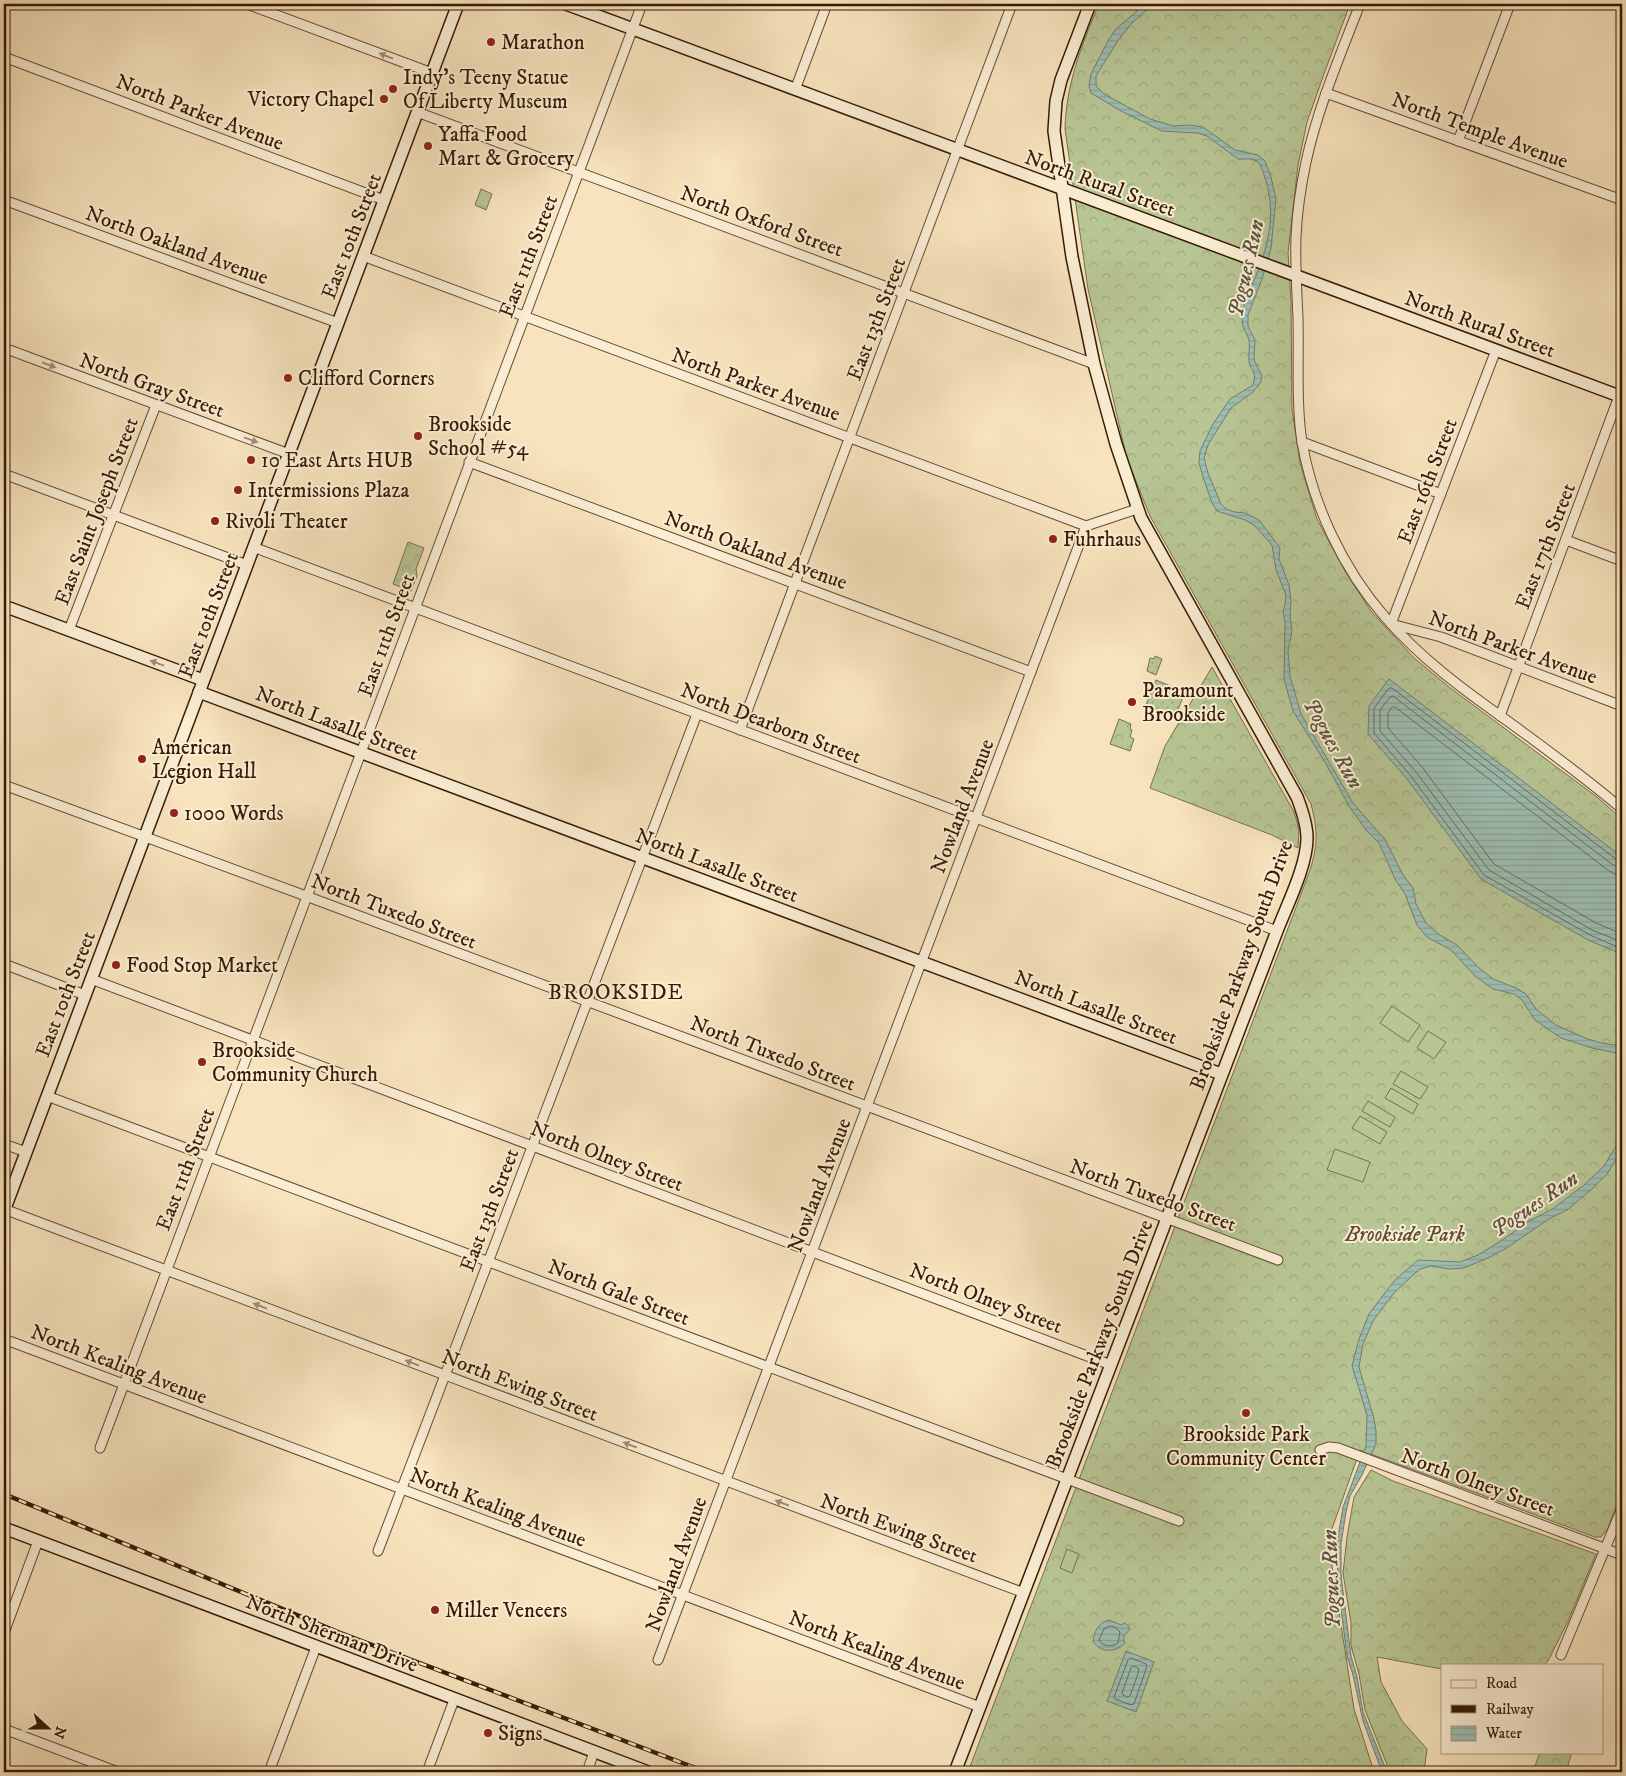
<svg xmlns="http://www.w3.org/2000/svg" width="1626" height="1776" font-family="'IM FELL DW Pica',serif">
<defs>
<pattern id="forest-crowns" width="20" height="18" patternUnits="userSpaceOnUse" patternTransform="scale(1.25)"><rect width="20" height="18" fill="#b8c594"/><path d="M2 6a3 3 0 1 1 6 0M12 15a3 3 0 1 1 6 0" fill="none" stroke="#9fa97e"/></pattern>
<pattern id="garden-dots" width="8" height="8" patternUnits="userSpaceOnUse" patternTransform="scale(1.25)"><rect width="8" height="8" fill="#b8c594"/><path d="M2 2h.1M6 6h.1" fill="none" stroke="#9fa97e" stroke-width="1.8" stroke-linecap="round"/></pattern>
<pattern id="water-rules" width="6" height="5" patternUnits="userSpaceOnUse" patternTransform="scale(1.25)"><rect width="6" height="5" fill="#9dbeb2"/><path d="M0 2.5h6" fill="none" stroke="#88a397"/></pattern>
</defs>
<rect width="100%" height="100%" fill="#f7e3bd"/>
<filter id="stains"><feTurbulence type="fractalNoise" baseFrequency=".004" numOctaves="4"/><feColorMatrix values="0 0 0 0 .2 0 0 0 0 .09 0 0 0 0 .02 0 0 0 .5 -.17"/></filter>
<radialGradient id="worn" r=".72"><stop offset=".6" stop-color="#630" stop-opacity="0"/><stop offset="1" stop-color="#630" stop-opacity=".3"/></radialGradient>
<g fill="url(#forest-crowns)" stroke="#78704b">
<path d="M1099 4H1350L1325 71 1307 122 1298 165 1288 253 1291 300 1292 409 1300 463 1317 519 1346 573 1371 611 1413 657 1449 687 1597 797 1622 819V1490L1608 1528 1601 1537H1595L1360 1450 1328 1540 1354 1709 1374 1772H968L1309 873C1318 846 1318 831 1311 804L1150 516 1127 459 1088 289 1065 129C1066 84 1082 44 1099 4Z"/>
<polygon points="481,189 492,194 486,210 475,205"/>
<polygon points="408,542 424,548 416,569 417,576 411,591 393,584"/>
<polygon points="1212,667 1294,812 1299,829 1298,848 1272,835 1150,788 1165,746"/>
<polygon points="1119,719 1131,724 1130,729 1132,730 1130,737 1134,739 1130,751 1110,744"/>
<polygon points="1371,1470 1393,1481 1596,1554 1568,1621 1548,1661 1544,1665 1442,1665 1442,1669 1377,1657 1381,1682 1402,1721 1427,1749 1424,1772 1390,1772 1365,1710 1359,1674 1351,1646 1351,1623 1343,1573 1347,1537 1354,1497"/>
<polygon points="1540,1752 1572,1752 1566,1772 1533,1772"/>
</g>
<g fill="url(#garden-dots)" stroke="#78704b">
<polygon points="1155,656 1162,659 1156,675 1147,671 1150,658 1154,659"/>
<polygon points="1156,680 1185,692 1175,717 1146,705"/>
</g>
<g fill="#b8c594" stroke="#78704b">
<polygon points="1392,1006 1420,1025 1408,1042 1380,1023"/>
<polygon points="1428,1031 1446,1042 1434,1059 1417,1048"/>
<polygon points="1401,1071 1428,1087 1420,1099 1393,1084"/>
<polygon points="1391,1088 1418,1104 1413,1114 1385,1098"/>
<polygon points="1368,1101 1395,1117 1390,1127 1362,1111"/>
<polygon points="1360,1116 1387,1132 1380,1144 1352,1128"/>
<polygon points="1335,1149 1370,1162 1363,1182 1327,1170"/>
<polygon points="1067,1549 1079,1554 1072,1573 1060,1568"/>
</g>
<g fill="url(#water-rules)" stroke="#747d6c">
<path d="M1145 4H1153L1130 25 1117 42 1096 76V86L1104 94 1150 119 1173 126 1190 125 1203 127 1235 150 1258 155 1265 161 1271 177 1276 199 1271 248 1262 279 1248 315V326L1255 340 1254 360 1262 376 1261 382 1253 392 1231 408 1208 445 1204 458 1208 473 1221 504 1226 509 1234 512 1245 513 1259 520 1280 548 1279 559 1289 585 1291 601 1290 616 1292 631 1288 650 1290 676 1301 714 1353 803 1386 841 1403 875 1413 888 1416 904 1426 923 1438 934 1457 945 1478 967 1493 979 1516 988 1526 994 1536 1009 1556 1025 1585 1038 1601 1043 1622 1046V1054L1592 1048 1561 1038 1535 1020 1522 1000 1514 994 1493 989 1475 976 1451 950 1427 937 1417 925 1405 894 1395 879 1379 843 1366 830 1349 806 1325 762 1293 711 1284 679 1285 621 1283 611 1285 605 1286 595 1276 570 1272 545 1254 525 1245 520 1217 511 1212 503 1203 477 1199 463 1200 451 1213 424 1230 399 1253 385C1258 369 1249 371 1249 360 1248 353 1251 344 1248 337 1245 331 1242 327 1242 319 1242 304 1250 290 1256 276 1272 235 1277 205 1260 164L1257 161 1251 159H1238L1207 136 1198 133 1162 131 1121 111 1091 93 1089 86 1091 74 1109 39 1116 29Z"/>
<polygon points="1389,679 1622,857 1622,954 1588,940 1481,879 1407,779 1368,734 1369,706"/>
<polygon points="1622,1136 1622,1150 1607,1174 1591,1190 1567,1210 1549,1219 1505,1249 1488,1258 1464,1268 1449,1269 1431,1266 1420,1269 1413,1275 1393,1294 1373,1321 1363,1344 1359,1367 1374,1419 1376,1431 1376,1444 1362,1475 1350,1496 1346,1512 1341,1544 1341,1575 1351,1656 1357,1677 1363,1712 1387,1772 1382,1772 1363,1721 1353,1675 1347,1656 1338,1585 1337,1543 1343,1507 1366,1446 1367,1415 1352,1366 1359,1339 1369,1314 1394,1281 1418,1260 1460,1262 1478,1255 1504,1239 1526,1223 1554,1208 1584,1185 1604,1166"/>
<path d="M1109 1620 1121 1625 1125 1623 1130 1628C1129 1634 1120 1634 1125 1643 1115 1653 1102 1653 1093 1642 1094 1632 1098 1623 1109 1620Z"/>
<polygon points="1126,1651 1154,1662 1136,1712 1107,1701"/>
</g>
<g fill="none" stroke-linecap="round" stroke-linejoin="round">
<g stroke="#6a6c5a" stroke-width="1">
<polyline points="1622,861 1617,860 1392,688 1389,688 1374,708 1374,733 1411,776 1484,875 1590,935 1622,949"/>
<polyline points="1622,867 1613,865 1393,696 1390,697 1380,710 1380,731 1416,772 1489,870 1592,930 1622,942"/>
<polyline points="1622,875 1615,874 1609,871 1395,707 1392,707 1388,713 1388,728 1422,767 1494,864 1596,923 1622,934"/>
<path d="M1110 1626 1115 1627 1120 1632 1118 1643C1112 1647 1103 1647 1099 1640L1104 1629Z"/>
<polygon points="1131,1658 1146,1664 1147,1666 1134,1704 1131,1705 1115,1699 1114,1697 1128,1660"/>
<polygon points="1134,1666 1138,1668 1139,1671 1130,1696 1127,1697 1123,1695 1122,1693 1131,1668"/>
</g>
<g stroke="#674d31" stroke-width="11">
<g id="street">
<polyline points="247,4 432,73"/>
<path d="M1360 4C1340 56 1318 107 1306 162 1301 186 1297 212 1296 237 1295 264 1297 292 1298 318 1299 358 1296 404 1302 442 1313 505 1343 569 1385 617 1420 658 1465 691 1509 722 1547 750 1586 778 1622 809"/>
<polyline points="1616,4 1622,5"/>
<polyline points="4,57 384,200"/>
<polyline points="795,90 827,4"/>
<polyline points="1326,93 1622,200"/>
<polyline points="417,112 1094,364"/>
<polyline points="1458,141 1510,4"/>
<polyline points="4,200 338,323"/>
<polyline points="363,256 1086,526 1137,509"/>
<polyline points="4,348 289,454"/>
<polyline points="1496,350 1391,624 1441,637 1622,706"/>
<polyline points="1302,442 1441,494"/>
<polyline points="469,462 1031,672"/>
<polyline points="4,474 247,565"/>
<polyline points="1566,540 1622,561"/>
<polyline points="253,547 1277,931"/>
<polyline points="69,630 156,405"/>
<polyline points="1500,716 1622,388"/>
<polyline points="740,730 1012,4"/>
<polyline points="4,785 306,896 1278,1260"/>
<polyline points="4,964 85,995"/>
<polyline points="91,979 1111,1365"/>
<polyline points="47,1096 1179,1521"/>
<polyline points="4,1144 26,1152"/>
<polyline points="4,1209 1024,1593"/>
<polyline points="4,1339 980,1707"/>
<polyline points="100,1448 642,4"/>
<polyline points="1320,1450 1329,1447 1338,1448 1622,1555"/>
<polyline points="378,1551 697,714"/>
<polyline points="4,1633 38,1541"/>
<polyline points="1561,1655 1622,1508"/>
<polyline points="658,1660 1086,526"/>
<polyline points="4,1729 118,1772"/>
<polyline points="269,1772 316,1647"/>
<polyline points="427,1772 454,1700"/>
<polyline points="587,1772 594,1752"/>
</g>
</g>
<g stroke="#371b02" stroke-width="14">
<g id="secondary">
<polyline points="566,4 1622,397"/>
<polyline points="4,606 203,680"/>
<polyline points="199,692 1221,1074"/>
<polyline points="4,1211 458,4"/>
<polyline points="4,1528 648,1772"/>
<path d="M955 1772 1277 931C1287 905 1307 866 1307 838 1307 824 1302 810 1297 797L1141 518 1116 444 1094 364 1072 257 1054 131 1056 101 1061 80 1090 4"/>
</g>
</g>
<use href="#street" stroke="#faedd4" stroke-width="9"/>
<use href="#secondary" stroke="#faedd4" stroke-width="11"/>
<g stroke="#371b02" stroke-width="4.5">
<polyline id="rail" points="4,1494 338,1632 706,1772"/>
</g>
<use href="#rail" stroke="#faedd4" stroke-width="2.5" stroke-dasharray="8" stroke-linecap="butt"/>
</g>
<defs><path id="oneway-solid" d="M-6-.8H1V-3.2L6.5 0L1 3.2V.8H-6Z" transform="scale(1.25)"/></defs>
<g fill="#a28e76">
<use href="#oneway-solid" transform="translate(386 56) rotate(-159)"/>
<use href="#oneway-solid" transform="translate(49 365) rotate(20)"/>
<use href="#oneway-solid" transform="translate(251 440) rotate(20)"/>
<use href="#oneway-solid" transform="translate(157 663) rotate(-160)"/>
<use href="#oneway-solid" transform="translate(260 1306) rotate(-159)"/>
<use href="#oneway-solid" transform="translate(412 1363) rotate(-159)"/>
<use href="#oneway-solid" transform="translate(630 1445) rotate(-159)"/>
<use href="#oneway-solid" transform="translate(782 1503) rotate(-159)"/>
</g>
<g fill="#8f2418" stroke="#faedd4" stroke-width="2">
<circle cx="491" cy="42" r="5"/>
<circle cx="393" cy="89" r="5"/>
<circle cx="384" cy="99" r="5"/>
<circle cx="428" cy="146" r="5"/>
<circle cx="288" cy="378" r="5"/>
<circle cx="418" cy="436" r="5"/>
<circle cx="251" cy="460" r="5"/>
<circle cx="238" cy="490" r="5"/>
<circle cx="215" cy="521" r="5"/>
<circle cx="1053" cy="539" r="5"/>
<circle cx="1132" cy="702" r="5"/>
<circle cx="142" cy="759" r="5"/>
<circle cx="174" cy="813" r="5"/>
<circle cx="116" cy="965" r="5"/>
<circle cx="202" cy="1062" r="5"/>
<circle cx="1246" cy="1413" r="5"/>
<circle cx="435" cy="1610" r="5"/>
<circle cx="488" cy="1733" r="5"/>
</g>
<g text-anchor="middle" stroke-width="4" stroke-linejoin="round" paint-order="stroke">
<g font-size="21" fill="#371b02" stroke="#faedd4" text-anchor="start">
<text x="501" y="49">Marathon</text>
<text x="403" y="84">Indy's Teeny Statue<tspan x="403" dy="24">Of Liberty Museum</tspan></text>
<text x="374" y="106" text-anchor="end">Victory Chapel</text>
<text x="438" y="141">Yaffa Food<tspan x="438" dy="24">Mart &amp; Grocery</tspan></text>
<text x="298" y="385">Clifford Corners</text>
<text x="428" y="431">Brookside<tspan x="428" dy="24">School #54</tspan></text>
<text x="261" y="467">10 East Arts HUB</text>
<text x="248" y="497">Intermissions Plaza</text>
<text x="225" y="528">Rivoli Theater</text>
<text x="1063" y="546">Fuhrhaus</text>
<text x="1142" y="697">Paramount<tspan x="1142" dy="24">Brookside</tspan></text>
<text x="152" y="754">American<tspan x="152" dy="24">Legion Hall</tspan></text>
<text x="184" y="820">1000 Words</text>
<text x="126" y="972">Food Stop Market</text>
<text x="212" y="1057">Brookside<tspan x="212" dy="24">Community Church</tspan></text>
<text x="1246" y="1441" text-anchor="middle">Brookside Park<tspan x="1246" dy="24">Community Center</tspan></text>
<text x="445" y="1617">Miller Veneers</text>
<text x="498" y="1740">Signs</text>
</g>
<g font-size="21" fill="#371b02" stroke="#faedd4">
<text transform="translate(200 112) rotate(21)" y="7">North Parker Avenue</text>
<text transform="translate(1480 130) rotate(20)" y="7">North Temple Avenue</text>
<text transform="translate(1100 183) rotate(20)" y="7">North Rural Street</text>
<text transform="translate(762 221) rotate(20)" y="7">North Oxford Street</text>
<text transform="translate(351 236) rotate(-69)" y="7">East 10th Street</text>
<text transform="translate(177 245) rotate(20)" y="7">North Oakland Avenue</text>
<text transform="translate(528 256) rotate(-69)" y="7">East 11th Street</text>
<text transform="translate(876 319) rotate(-69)" y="7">East 13th Street</text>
<text transform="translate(1480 324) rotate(20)" y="7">North Rural Street</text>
<text transform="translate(756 384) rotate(20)" y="7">North Parker Avenue</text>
<text transform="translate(152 385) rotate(20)" y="7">North Gray Street</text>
<text transform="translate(1427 481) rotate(-69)" y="7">East 16th Street</text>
<text transform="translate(96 511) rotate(-69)" y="7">East Saint Joseph Street</text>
<text transform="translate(1545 546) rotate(-69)" y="7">East 17th Street</text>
<text transform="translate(756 550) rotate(20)" y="7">North Oakland Avenue</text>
<text transform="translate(208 615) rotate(-69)" y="7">East 10th Street</text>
<text transform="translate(386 635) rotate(-70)" y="7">East 11th Street</text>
<text transform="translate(1513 647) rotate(20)" y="7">North Parker Avenue</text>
<text transform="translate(337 723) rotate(21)" y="7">North Lasalle Street</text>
<text transform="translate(771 723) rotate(21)" y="7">North Dearborn Street</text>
<text transform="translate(962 806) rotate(-69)" y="7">Nowland Avenue</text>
<text transform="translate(717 865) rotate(21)" y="7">North Lasalle Street</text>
<text transform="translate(394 911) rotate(21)" y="7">North Tuxedo Street</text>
<text transform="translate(1241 965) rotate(-70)" y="7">Brookside Parkway South Drive</text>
<text transform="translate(65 994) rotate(-69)" y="7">East 10th Street</text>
<text transform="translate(1096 1007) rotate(21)" y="7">North Lasalle Street</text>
<text transform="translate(773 1053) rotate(21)" y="7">North Tuxedo Street</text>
<text transform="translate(607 1156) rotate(21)" y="7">North Olney Street</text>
<text transform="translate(185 1169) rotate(-69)" y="7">East 11th Street</text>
<text transform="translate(819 1185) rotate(-69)" y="7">Nowland Avenue</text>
<text transform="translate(1153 1195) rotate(20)" y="7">North Tuxedo Street</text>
<text transform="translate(489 1210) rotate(-69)" y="7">East 13th Street</text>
<text transform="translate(619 1292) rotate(21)" y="7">North Gale Street</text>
<text transform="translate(986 1298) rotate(21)" y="7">North Olney Street</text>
<text transform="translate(1099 1344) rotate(-69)" y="7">Brookside Parkway South Drive</text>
<text transform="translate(119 1364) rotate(21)" y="7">North Kealing Avenue</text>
<text transform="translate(520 1385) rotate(21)" y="7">North Ewing Street</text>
<text transform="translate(1478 1482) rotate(20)" y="7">North Olney Street</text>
<text transform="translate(498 1507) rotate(21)" y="7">North Kealing Avenue</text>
<text transform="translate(899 1528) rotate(20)" y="7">North Ewing Street</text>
<text transform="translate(676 1564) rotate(-70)" y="7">Nowland Avenue</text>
<text transform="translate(332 1633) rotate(21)" y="7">North Sherman Drive</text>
<text transform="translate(877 1650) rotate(21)" y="7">North Kealing Avenue</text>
</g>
<g font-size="21" font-style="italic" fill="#5e4e2e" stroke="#faedd4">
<text x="1405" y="1241">Brookside Park</text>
</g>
<g font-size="22" font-style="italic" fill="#5b5440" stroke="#faedd4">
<text transform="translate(1245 268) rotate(-77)" y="8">Pogues Run</text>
<text transform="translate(1334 743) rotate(61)" y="8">Pogues Run</text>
<text transform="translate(1534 1203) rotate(-34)" y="8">Pogues Run</text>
<text transform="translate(1330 1579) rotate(-92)" y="8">Pogues Run</text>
</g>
<g font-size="22" letter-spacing="1" fill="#371b02" stroke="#faedd4">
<text x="616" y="999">BROOKSIDE</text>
</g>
</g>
<rect width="1626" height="1776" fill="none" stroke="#f7e3bd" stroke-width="20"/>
<rect x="5" y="5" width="1616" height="1766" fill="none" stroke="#371b02" stroke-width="2.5"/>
<rect x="10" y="10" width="1606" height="1756" fill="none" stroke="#371b02"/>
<rect x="1441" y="1664" width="162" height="90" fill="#faedd4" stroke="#ac9980"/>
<rect x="1451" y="1680" width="25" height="8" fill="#faedd4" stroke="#ac9980"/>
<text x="1486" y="1688" font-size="15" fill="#371b02">Road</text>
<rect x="1451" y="1705" width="25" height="8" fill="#371b02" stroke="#ac9980"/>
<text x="1486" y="1714" font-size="15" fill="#371b02">Railway</text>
<rect x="1451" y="1726" width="25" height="15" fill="url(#water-rules)" stroke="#ac9980"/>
<text x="1486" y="1738" font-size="15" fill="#371b02">Water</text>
<g transform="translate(48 1728) rotate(111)" stroke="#faedd4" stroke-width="4" paint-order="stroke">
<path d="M0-4L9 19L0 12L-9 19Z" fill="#371b02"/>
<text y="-8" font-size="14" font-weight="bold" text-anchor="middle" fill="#371b02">N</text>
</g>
<rect width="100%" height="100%" filter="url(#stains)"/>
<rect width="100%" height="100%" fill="url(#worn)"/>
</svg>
